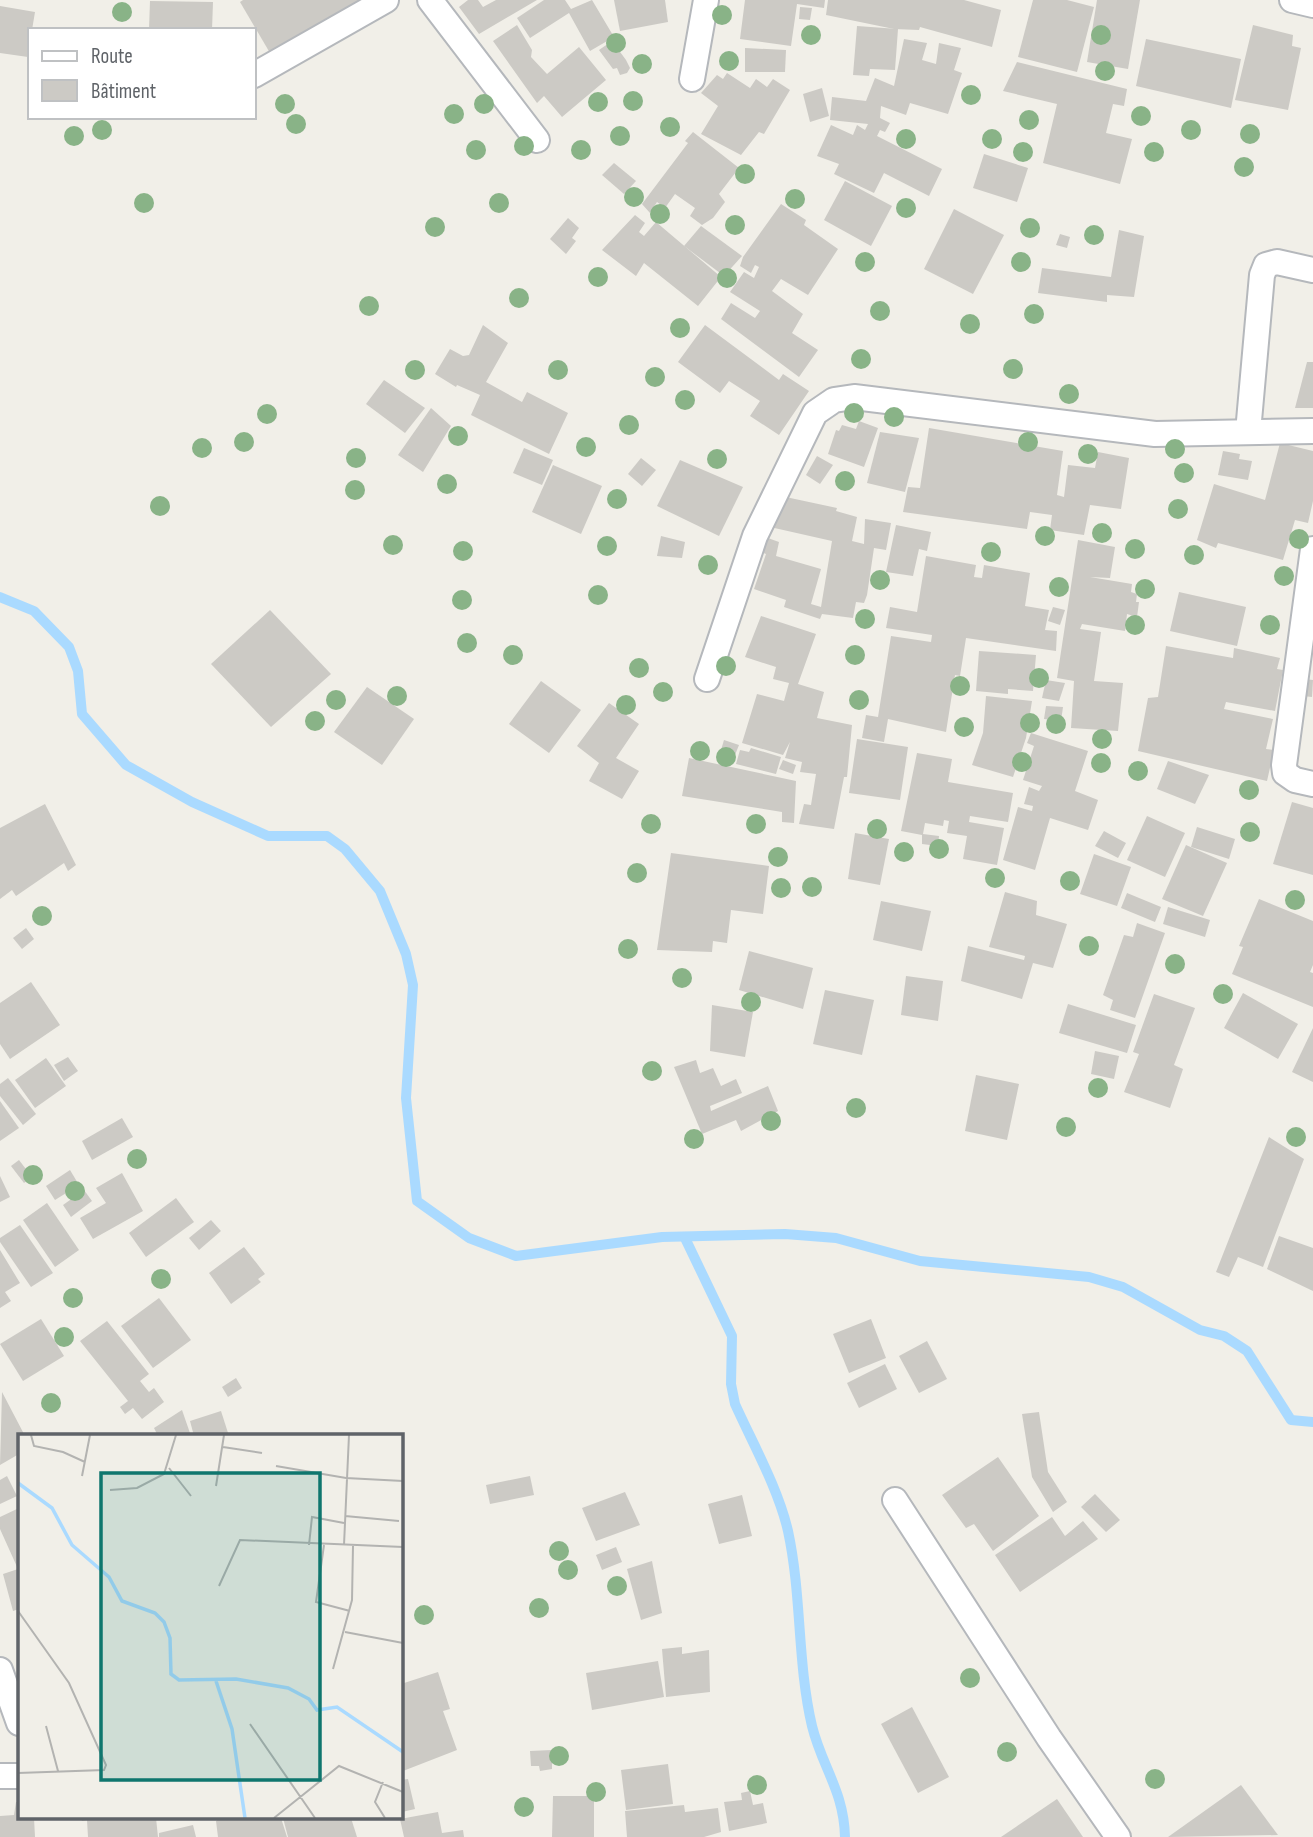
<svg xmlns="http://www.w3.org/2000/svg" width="1313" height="1837" font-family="'Sofia Sans Condensed',sans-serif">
<rect width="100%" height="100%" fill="#f1efe8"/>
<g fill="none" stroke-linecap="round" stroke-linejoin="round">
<g stroke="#aadaff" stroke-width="10">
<polyline points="0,597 34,611 69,647 78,671 82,714 126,765 192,802 268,836 327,836 345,849 380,891 406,954 413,985 406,1098 417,1201 469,1238 516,1256 662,1237 785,1234 836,1238 920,1261 1089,1277 1123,1287 1200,1330 1224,1336 1247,1351 1291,1420 1313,1422"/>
<path d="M685 1238 732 1336 731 1384 735 1404C753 1444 778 1488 788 1531 802 1596 797 1662 812 1726 822 1767 844 1791 845 1837"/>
</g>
</g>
<g fill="#cccac5">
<polygon points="243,0 361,0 270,53 240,2"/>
<polygon points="468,0 478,0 483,7 496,0 537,0 479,34 459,7"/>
<polygon points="544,0 565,0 571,9 592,0 614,37 590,51 569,13 530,38 517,18"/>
<polygon points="614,0 665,0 668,22 620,31"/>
<polygon points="745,0 825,0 824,8 797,4 791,46 740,39"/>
<polygon points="828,0 964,0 1001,10 992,47 920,27 919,30 894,29 826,15"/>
<polygon points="1033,0 1067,0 1094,7 1077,72 1018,57"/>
<polygon points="1097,0 1140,0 1128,69 1087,62"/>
<polygon points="150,1 213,2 212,30 149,30"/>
<polygon points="0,6 35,12 32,30 30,30 28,57 0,53"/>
<polygon points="800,7 812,8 810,20 799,19"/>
<polygon points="517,25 532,50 531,57 547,74 579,47 606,80 562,117 544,96 537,103 493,41"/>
<polygon points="1253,25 1293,35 1292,46 1301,48 1288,110 1235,100"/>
<polygon points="857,26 898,29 895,70 870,69 869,76 853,75"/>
<polygon points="904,39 927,43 922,60 936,64 939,43 961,48 954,70 962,73 948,114 910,103 906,115 881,106 880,118 890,123 885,132 880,130 877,136 942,169 929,196 884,173 874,193 834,174 839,164 817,156 831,125 853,135 857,125 865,130 868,124 830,120 832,97 866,101 875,78 894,86"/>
<polygon points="1146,39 1241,59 1231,108 1136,86"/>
<polygon points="612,41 626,60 630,68 627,73 620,75 617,68 613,69 599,50"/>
<polygon points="745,48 786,50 785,72 745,72"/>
<polygon points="1017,62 1127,89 1124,106 1113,104 1106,133 1132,139 1120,184 1043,163 1057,104 1003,91"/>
<polygon points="727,73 750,88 756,79 767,87 773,79 790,90 764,134 759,132 741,155 701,134 718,106 701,93 717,75 723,79"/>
<polygon points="822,88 829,116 810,122 803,94"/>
<polygon points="693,132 739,168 719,194 725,202 713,218 702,225 690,216 695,208 675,194 665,208 657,202 650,213 642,204 688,143 685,141"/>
<polygon points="984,154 1028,168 1017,202 973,188"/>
<polygon points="614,163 636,181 624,194 602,175"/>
<polygon points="845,181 892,206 871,246 824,220"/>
<polygon points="781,204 806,220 804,225 838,249 808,295 781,279 772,291 803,314 792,333 818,350 799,377 721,319 731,303 755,318 760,311 730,292 744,272 754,278 759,267 755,265 751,273 740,266 743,257"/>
<polygon points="954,209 1004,235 973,294 924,269"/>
<polygon points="635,215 645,223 639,232 644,236 656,222 721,277 698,306 644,263 636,276 602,250"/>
<polygon points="568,218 579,228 572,238 576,241 566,254 550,239"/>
<polygon points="701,226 742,256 724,276 684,246"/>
<polygon points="1119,230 1144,236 1134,297 1107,295 1107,302 1038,293 1042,268 1111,277"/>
<polygon points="1060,234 1070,237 1067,248 1056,245"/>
<polygon points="483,325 508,343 486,382 522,402 527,392 568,413 549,454 471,415 480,395 457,385 456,387 435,374 450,349 463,356 469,355"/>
<polygon points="705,325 779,380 783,374 809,391 779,435 750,416 760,401 729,381 720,393 678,362"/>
<polygon points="1307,362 1313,362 1313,408 1295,408"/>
<polygon points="384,380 425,408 405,433 366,404"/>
<polygon points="431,408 451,426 423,472 398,455"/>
<polygon points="859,421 878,428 864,467 828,454 836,430 839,431 842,425 856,429"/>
<polygon points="929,428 1063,451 1057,495 1064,497 1068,465 1095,468 1098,452 1129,458 1121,509 1090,505 1084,535 1050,530 1052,515 1030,512 1027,529 903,512 908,487 920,488"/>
<polygon points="880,432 919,438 905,492 867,483"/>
<polygon points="1280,443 1313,451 1313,501 1308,523 1295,520 1283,560 1218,543 1216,548 1197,540 1214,484 1265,500"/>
<polygon points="524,448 553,460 542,485 513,473"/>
<polygon points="1223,451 1240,454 1239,459 1252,461 1248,480 1218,475"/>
<polygon points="817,456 833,465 820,484 806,475"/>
<polygon points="641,458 656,470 642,486 628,474"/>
<polygon points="680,460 743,487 719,536 657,506"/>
<polygon points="553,465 602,486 581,534 532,512"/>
<polygon points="781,496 837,508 836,511 857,517 852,541 864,544 865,519 891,523 886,550 874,548 867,595 864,603 856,602 853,618 822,614 820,619 784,607 786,600 754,589 766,554 761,552 765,537 779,542 776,556 821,569 811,604 821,607 832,541 770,527"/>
<polygon points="896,525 931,532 927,551 919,549 913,576 886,572"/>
<polygon points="661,536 685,542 682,558 657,556"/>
<polygon points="1078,540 1115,547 1110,578 1090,577 1132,584 1131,592 1137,594 1136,602 1139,602 1137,617 1127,614 1125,631 1082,624 1080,629 1101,632 1094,681 1123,683 1118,731 1071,728 1074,681 1057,678"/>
<polygon points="926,556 976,565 974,577 982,578 984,565 1030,573 1025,606 1049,610 1045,630 1057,631 1056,651 966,638 960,676 955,675 946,732 888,719 884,742 862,738 866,715 878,717 891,636 931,642 932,635 886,628 890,607 917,612"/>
<polygon points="1179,592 1246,607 1237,646 1170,631"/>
<polygon points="1053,607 1065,610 1060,625 1048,621"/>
<polygon points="270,610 331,674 271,727 211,664"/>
<polygon points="761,616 816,634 798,684 824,692 817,718 852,725 847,777 844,777 834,829 799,824 804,804 811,805 816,774 800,772 802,762 785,758 790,742 783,755 742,743 757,694 784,701 789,683 773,679 776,667 745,657"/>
<polygon points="1166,646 1233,658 1234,648 1280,658 1277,669 1283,670 1275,711 1226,702 1224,709 1273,719 1266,749 1274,750 1267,781 1138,751 1148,698 1158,697"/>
<polygon points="979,651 1036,655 1033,691 1008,689 1008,694 976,691"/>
<polygon points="1304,679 1313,680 1312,697 1303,696"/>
<polygon points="1046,680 1065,683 1059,701 1042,698"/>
<polygon points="541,681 581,710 549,753 509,724"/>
<polygon points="367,687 414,719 382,765 334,732"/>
<polygon points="986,696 1032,701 1026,738 1013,777 972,765 983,733"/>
<polygon points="609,703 639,724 616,758 639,771 622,799 589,781 599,763 577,746"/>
<polygon points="1046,706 1063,707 1061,721 1044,719"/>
<polygon points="1031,733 1088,751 1075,791 1098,800 1088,830 1050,818 1035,870 1003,860 1018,807 1032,811 1033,806 1024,804 1029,787 1039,791 1042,786 1023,780 1034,746 1027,743"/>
<polygon points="857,739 908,747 900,800 849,793"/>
<polygon points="724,740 739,745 735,755 721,750"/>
<polygon points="751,748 781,757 776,774 736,764 740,750 749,752"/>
<polygon points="917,753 952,759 948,782 1013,793 1008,822 970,816 969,822 1004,828 997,865 963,859 967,836 947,833 949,821 944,820 943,826 925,823 923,834 939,836 938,846 922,844 922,835 901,831"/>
<polygon points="689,758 796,781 794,823 782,822 782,812 682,796"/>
<polygon points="783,760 796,765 793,774 779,769"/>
<polygon points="1168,761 1209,775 1195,804 1157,789"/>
<polygon points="1292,802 1313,808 1313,875 1273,864"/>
<polygon points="45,804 76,865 68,871 64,863 16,896 12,890 0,899 0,828"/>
<polygon points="1147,816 1185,833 1165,877 1127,860"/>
<polygon points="1197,827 1235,839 1229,859 1191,847"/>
<polygon points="1104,831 1126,843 1118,858 1095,846"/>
<polygon points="855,833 889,839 880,885 848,879"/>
<polygon points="1186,845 1227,863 1203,916 1162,899"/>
<polygon points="671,853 769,866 763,914 731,910 727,943 713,941 712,952 657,950"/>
<polygon points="1094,854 1131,867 1117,906 1080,894"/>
<polygon points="1005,892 1037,901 1036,915 1067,924 1053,968 1033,963 1022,999 961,981 968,946 1024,960 1025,956 989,947"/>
<polygon points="1127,893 1161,907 1155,922 1121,908"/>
<polygon points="1259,899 1313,921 1313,965 1310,972 1313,973 1313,1007 1232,974 1243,947 1239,946"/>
<polygon points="881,901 931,911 922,951 873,940"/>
<polygon points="1168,907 1210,920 1205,937 1163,924"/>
<polygon points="1137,923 1165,933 1135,1018 1110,1010 1113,1000 1103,995 1124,935 1133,937"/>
<polygon points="26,928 34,939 22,949 13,938"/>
<polygon points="749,951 813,968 803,1009 739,990"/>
<polygon points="906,976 943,981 938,1021 901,1015"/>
<polygon points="31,982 60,1025 10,1059 0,1044 0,1003"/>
<polygon points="825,990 874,1000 862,1055 813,1044"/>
<polygon points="1243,993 1298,1024 1278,1059 1224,1028"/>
<polygon points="1154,994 1195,1008 1174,1065 1183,1069 1170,1108 1124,1092 1139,1054 1133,1052"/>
<polygon points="1068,1004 1136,1025 1127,1053 1059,1033"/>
<polygon points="712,1005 753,1012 745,1057 710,1051"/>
<polygon points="1313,1028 1313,1082 1292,1072"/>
<polygon points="1095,1051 1119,1056 1114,1079 1091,1074"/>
<polygon points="68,1057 78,1071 64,1081 54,1065"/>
<polygon points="46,1058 66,1086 35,1108 15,1080"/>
<polygon points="696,1060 700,1073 713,1068 721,1086 736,1079 742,1093 710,1106 711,1111 768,1086 778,1111 741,1131 736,1120 702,1134 674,1067"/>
<polygon points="976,1075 1019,1084 1007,1140 965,1131"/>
<polygon points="8,1078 36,1114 23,1125 0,1096 0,1084"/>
<polygon points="0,1101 19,1128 0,1141"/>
<polygon points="122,1118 133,1137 92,1160 82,1141"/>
<polygon points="1269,1137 1304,1159 1263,1267 1238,1257 1229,1277 1216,1272"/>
<polygon points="19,1160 32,1177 24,1183 11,1166"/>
<polygon points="70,1170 79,1185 55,1200 46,1186"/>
<polygon points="122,1173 143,1211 93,1239 80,1218 106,1203 96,1188"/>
<polygon points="0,1176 10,1197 0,1202"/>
<polygon points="84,1190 92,1201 71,1217 63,1205"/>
<polygon points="176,1198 194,1222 146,1257 129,1233"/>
<polygon points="47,1203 79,1250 55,1267 23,1220"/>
<polygon points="211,1220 221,1231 199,1250 189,1238"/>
<polygon points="20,1225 53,1273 31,1287 0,1242 0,1238"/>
<polygon points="1279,1236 1313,1248 1313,1291 1267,1269"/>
<polygon points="244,1247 265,1274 258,1279 261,1282 231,1304 209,1273"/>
<polygon points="0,1250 20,1283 5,1292 11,1301 0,1308"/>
<polygon points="159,1298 191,1340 153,1368 121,1326"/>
<polygon points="41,1319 64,1356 23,1381 0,1344"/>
<polygon points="871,1319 886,1358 849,1373 833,1334"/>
<polygon points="107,1321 149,1374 140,1381 149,1392 154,1388 164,1402 142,1419 133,1408 125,1414 120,1407 128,1401 80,1341"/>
<polygon points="927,1341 947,1379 919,1393 899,1356"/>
<polygon points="885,1364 897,1389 859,1408 847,1383"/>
<polygon points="236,1378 242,1388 228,1397 222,1387"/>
<polygon points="2,1392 25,1436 19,1436 19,1454 0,1465"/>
<polygon points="182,1410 191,1436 158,1436 154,1428"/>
<polygon points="221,1411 229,1436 194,1436 190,1421"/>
<polygon points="1039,1412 1048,1472 1067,1502 1053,1512 1032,1477 1022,1414"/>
<polygon points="998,1457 1039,1516 993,1551 974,1524 966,1528 942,1495"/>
<polygon points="7,1476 17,1496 0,1504 0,1480"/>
<polygon points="530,1476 534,1495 490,1504 486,1485"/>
<polygon points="625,1492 640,1525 596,1541 582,1508"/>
<polygon points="1095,1494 1120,1520 1106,1532 1081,1507"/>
<polygon points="742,1495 752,1536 719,1544 708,1504"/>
<polygon points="19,1508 19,1609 13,1611 3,1574 18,1569 0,1529 0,1517"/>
<polygon points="1052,1517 1065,1536 1083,1521 1098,1539 1020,1592 995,1555"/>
<polygon points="616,1547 622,1562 602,1570 596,1555"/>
<polygon points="652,1561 662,1613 641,1620 627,1569"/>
<polygon points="682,1647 682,1654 709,1650 710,1692 666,1697 662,1649"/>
<polygon points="658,1661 664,1697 592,1710 586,1673"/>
<polygon points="438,1672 450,1709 443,1711 457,1750 403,1771 401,1684"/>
<polygon points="912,1707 949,1777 918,1793 881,1724"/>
<polygon points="552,1750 552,1769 540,1771 539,1766 531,1766 530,1751"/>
<polygon points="668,1764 673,1804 626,1810 621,1770"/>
<polygon points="408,1779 415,1809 402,1812 401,1780"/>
<polygon points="1241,1785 1278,1835 1168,1837"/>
<polygon points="750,1791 753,1805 763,1803 767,1823 729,1831 724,1802 742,1800 741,1793"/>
<polygon points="553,1796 594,1796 594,1837 552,1837"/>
<polygon points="1057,1799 1083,1837 1001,1837"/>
<polygon points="16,1802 19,1802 19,1818 34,1818 35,1837 0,1837 0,1816 14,1815"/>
<polygon points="684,1805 685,1812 718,1808 721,1832 704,1837 627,1837 625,1811"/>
<polygon points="438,1812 442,1833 463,1830 464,1837 404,1837 400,1819"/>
<polygon points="81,1818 156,1818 158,1837 88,1837 87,1820 82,1821"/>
<polygon points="220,1818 239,1818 239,1820 281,1818 287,1837 218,1837 216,1821"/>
<polygon points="283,1818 351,1818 357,1837 288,1837"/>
<polygon points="193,1825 196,1837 159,1837 159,1833"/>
</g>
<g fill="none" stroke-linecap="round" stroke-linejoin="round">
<g stroke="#b5b8bc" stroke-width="28">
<g id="minor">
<polyline points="430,0 537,140"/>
<polyline points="1292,0 1313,5"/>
<polyline points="254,75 386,0"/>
<polyline points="692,79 706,0"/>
<polyline points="1248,432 1262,275 1266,265 1277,262 1313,270"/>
<polyline points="1313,549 1284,765 1285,773 1295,780 1313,784"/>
<polyline points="707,679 755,536 815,413 834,400 854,397 1155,434 1313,431"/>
<polyline points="895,1500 1049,1738 1118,1837"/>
<polyline points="0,1670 19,1723"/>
<polyline points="0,1776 19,1776"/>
</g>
</g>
<use href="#minor" stroke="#fff" stroke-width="24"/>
</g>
<g fill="#89b387">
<circle cx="122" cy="12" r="10"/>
<circle cx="722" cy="15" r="10"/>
<circle cx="811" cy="35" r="10"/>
<circle cx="1101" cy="35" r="10"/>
<circle cx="616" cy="43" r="10"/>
<circle cx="729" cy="61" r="10"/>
<circle cx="642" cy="64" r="10"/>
<circle cx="1105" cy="71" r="10"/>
<circle cx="971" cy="95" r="10"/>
<circle cx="633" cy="101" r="10"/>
<circle cx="598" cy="102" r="10"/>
<circle cx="285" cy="104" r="10"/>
<circle cx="484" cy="104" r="10"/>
<circle cx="454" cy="114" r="10"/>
<circle cx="1141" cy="116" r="10"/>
<circle cx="1029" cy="120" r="10"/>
<circle cx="296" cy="124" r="10"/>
<circle cx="670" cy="127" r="10"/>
<circle cx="102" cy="130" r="10"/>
<circle cx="1191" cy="130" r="10"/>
<circle cx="1250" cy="134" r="10"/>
<circle cx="74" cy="136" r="10"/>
<circle cx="620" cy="136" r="10"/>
<circle cx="906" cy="139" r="10"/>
<circle cx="992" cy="139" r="10"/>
<circle cx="524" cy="146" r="10"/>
<circle cx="476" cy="150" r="10"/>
<circle cx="581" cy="150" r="10"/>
<circle cx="1023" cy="152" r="10"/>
<circle cx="1154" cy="152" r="10"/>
<circle cx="1244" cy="167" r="10"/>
<circle cx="745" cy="174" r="10"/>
<circle cx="634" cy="197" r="10"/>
<circle cx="795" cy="199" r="10"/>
<circle cx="144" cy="203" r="10"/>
<circle cx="499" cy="203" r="10"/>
<circle cx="906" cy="208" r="10"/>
<circle cx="660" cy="214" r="10"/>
<circle cx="735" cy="225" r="10"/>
<circle cx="435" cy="227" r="10"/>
<circle cx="1030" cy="228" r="10"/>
<circle cx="1094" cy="235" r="10"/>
<circle cx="865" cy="262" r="10"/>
<circle cx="1021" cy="262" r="10"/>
<circle cx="598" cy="277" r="10"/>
<circle cx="727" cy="278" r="10"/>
<circle cx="519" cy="298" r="10"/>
<circle cx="369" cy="306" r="10"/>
<circle cx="880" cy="311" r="10"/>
<circle cx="1034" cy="314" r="10"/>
<circle cx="970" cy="324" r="10"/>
<circle cx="680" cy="328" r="10"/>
<circle cx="861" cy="359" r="10"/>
<circle cx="1013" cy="369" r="10"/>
<circle cx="415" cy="370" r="10"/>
<circle cx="558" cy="370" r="10"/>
<circle cx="655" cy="377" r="10"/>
<circle cx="1069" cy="394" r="10"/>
<circle cx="685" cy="400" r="10"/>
<circle cx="854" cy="413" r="10"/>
<circle cx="267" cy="414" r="10"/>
<circle cx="894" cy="417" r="10"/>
<circle cx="629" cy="425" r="10"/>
<circle cx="458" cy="436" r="10"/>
<circle cx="244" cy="442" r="10"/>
<circle cx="1028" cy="442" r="10"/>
<circle cx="586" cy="447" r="10"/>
<circle cx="202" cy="448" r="10"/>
<circle cx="1175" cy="449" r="10"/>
<circle cx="1088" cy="454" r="10"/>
<circle cx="356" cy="458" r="10"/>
<circle cx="717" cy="459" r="10"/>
<circle cx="1184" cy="473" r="10"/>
<circle cx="845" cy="481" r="10"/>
<circle cx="447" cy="484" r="10"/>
<circle cx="355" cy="490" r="10"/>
<circle cx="617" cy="499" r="10"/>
<circle cx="160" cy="506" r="10"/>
<circle cx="1178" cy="509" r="10"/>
<circle cx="1102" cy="533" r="10"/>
<circle cx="1045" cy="536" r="10"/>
<circle cx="1299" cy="539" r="10"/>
<circle cx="393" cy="545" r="10"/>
<circle cx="607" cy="546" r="10"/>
<circle cx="1135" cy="549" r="10"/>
<circle cx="463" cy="551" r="10"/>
<circle cx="991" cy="552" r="10"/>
<circle cx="1194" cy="555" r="10"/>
<circle cx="708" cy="565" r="10"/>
<circle cx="1284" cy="576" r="10"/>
<circle cx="880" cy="580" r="10"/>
<circle cx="1059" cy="587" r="10"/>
<circle cx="1145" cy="589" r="10"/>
<circle cx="598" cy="595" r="10"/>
<circle cx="462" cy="600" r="10"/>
<circle cx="865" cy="619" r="10"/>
<circle cx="1135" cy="625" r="10"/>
<circle cx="1270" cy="625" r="10"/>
<circle cx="467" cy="643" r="10"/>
<circle cx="513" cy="655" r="10"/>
<circle cx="855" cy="655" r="10"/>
<circle cx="726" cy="666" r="10"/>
<circle cx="639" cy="668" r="10"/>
<circle cx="1039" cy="678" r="10"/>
<circle cx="960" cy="686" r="10"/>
<circle cx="663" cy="692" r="10"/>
<circle cx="397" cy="696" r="10"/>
<circle cx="336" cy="700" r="10"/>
<circle cx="859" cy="700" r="10"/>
<circle cx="626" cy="705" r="10"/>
<circle cx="315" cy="721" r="10"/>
<circle cx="1030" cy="723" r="10"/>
<circle cx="1056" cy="724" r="10"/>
<circle cx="964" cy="727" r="10"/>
<circle cx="1102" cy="739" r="10"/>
<circle cx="700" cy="751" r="10"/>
<circle cx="726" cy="757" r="10"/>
<circle cx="1022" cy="762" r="10"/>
<circle cx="1101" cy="763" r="10"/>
<circle cx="1138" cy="771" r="10"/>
<circle cx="1249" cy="790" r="10"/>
<circle cx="651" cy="824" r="10"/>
<circle cx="756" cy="824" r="10"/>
<circle cx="877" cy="829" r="10"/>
<circle cx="1250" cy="832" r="10"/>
<circle cx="939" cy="849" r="10"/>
<circle cx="904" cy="852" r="10"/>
<circle cx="778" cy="857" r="10"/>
<circle cx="637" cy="873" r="10"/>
<circle cx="995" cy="878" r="10"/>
<circle cx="1070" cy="881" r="10"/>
<circle cx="812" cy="887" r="10"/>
<circle cx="781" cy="888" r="10"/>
<circle cx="1295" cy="900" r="10"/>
<circle cx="42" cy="916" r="10"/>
<circle cx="1089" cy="946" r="10"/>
<circle cx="628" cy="949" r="10"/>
<circle cx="1175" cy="964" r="10"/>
<circle cx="682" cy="978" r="10"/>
<circle cx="1223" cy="994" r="10"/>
<circle cx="751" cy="1002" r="10"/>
<circle cx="652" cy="1071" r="10"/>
<circle cx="1098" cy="1088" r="10"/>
<circle cx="856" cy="1108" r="10"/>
<circle cx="771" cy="1121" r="10"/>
<circle cx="1066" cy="1127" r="10"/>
<circle cx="1296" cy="1137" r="10"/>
<circle cx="694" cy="1139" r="10"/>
<circle cx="137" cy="1159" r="10"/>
<circle cx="33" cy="1175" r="10"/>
<circle cx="75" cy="1191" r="10"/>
<circle cx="161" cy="1279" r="10"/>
<circle cx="73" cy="1298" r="10"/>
<circle cx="64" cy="1337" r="10"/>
<circle cx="51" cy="1403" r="10"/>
<circle cx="559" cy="1551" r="10"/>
<circle cx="568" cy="1570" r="10"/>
<circle cx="617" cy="1586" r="10"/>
<circle cx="539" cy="1608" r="10"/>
<circle cx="424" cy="1615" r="10"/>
<circle cx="970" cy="1678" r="10"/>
<circle cx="1007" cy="1752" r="10"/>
<circle cx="559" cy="1756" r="10"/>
<circle cx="1155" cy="1779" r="10"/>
<circle cx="757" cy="1785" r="10"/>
<circle cx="596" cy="1792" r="10"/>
<circle cx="524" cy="1807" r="10"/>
</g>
<g transform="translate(18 1434)">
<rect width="385" height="385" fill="#f1efe8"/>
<path fill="none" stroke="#aadaff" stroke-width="3.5" d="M0 49 34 74 54 111 91 143 104 167 137 179 146 188 152 204 153 240 161 246 218 245 270 254 291 265 299 276 319 273 385 318M198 247 214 295 227 384"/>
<path fill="none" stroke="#b3b3b1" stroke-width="2" d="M13 1 16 12 45 18 67 28M205 13 244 19M258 32 328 44 385 47M151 34 173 62M64 42 72 1M198 52 206 1M92 56 119 54 146 40 158 1M327 82 381 87M291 111 294 83 326 89M306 111 298 168 332 177M326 111 331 1M201 152 222 106 385 113M0 177 51 249 88 331 86 336 0 339M327 198 385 209M315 235 334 166 335 112M232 290 297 384M28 292 40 337M365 348 357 368 367 384M256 384 321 332 385 358"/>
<path fill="#0f766e" fill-opacity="0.15" stroke="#0f766e" stroke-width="3.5" d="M83 39H302V346H83Z"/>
<rect width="385" height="385" fill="none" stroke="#5f6368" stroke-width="3.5"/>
</g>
<rect x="28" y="28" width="228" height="91" fill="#ffffff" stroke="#bfc1c3" stroke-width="2"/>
<rect x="42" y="51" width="35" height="10" fill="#ffffff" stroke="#bfc1c3" stroke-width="2"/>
<text x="91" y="63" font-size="21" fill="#5f6368">Route</text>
<rect x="42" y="80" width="35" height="21" fill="#cccac5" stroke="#bfc1c3" stroke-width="2"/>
<text x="91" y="98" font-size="21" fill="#5f6368">Bâtiment</text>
</svg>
